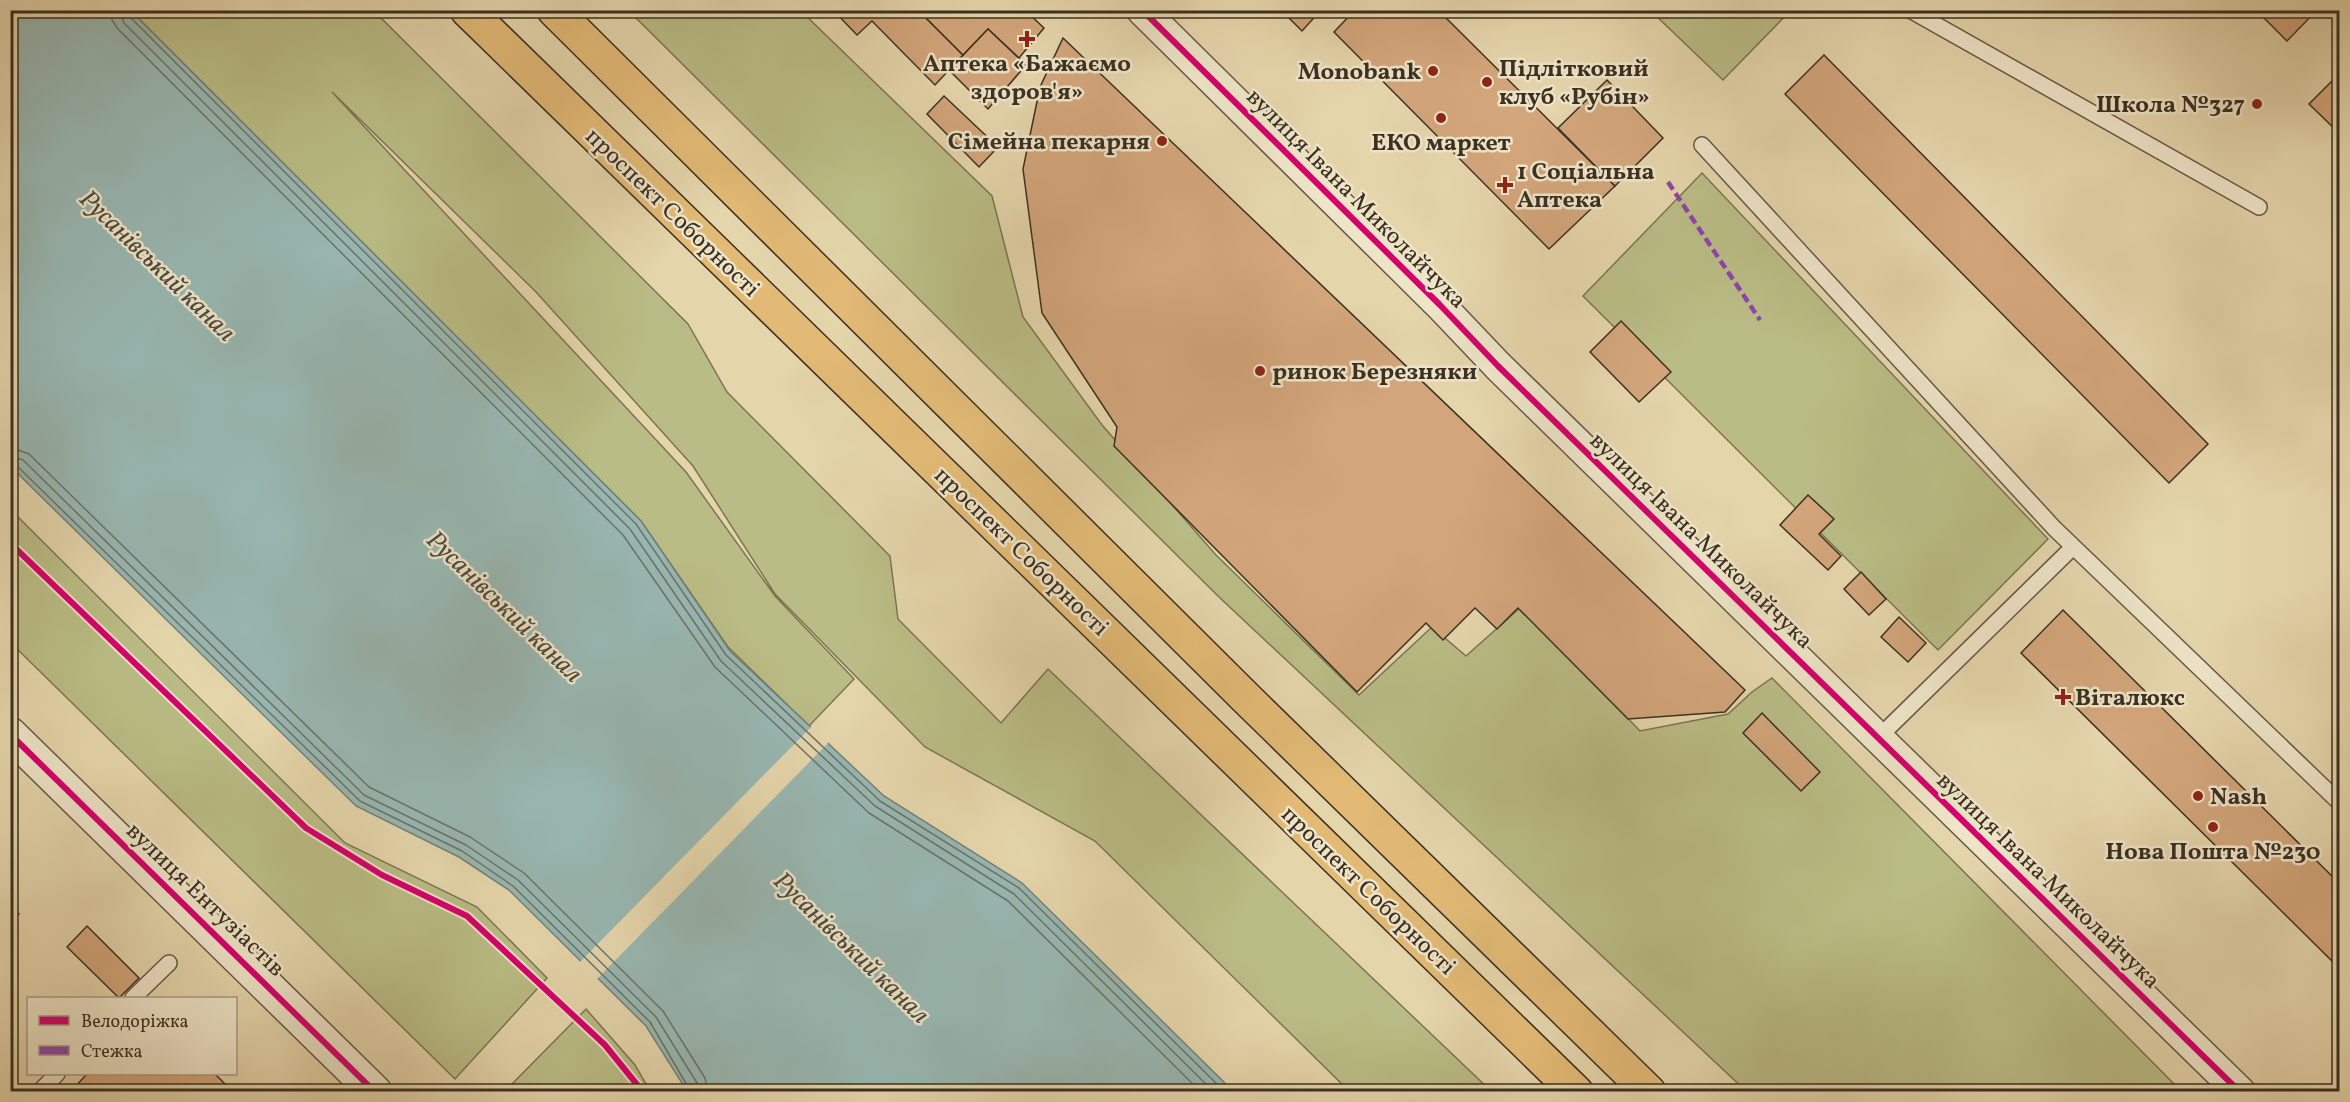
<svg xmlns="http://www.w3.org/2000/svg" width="2350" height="1102" font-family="Vollkorn,serif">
<rect width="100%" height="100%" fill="#e5d5ab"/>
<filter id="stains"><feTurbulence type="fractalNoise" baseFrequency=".00333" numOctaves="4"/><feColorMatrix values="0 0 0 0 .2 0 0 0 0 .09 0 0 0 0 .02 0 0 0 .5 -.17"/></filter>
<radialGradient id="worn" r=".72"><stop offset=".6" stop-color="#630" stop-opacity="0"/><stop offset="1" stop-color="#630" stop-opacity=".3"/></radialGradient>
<g fill="#babc85" stroke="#7a7653" stroke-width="1.5">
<polygon points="131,11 374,11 688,324 727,392 890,556 898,619 1001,723 1048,669 1491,1091 1349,1091 1095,841 925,747 775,594 693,466 536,292 332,92 686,472 775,596 854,679 809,726 728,647 641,521"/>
<polygon points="629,11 801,11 992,196 1023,317 1102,425 1216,555 1359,695 1432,627 1466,656 1521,607 1640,731 1728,714 1752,692 1772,678 2181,1091 1746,1091 1219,597"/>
<polygon points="1651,11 1790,11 1723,80"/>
<polygon points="1702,173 2048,539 1938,650 1583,296"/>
<polygon points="10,509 345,843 477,907 547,978 455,1079 11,643"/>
<polygon points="586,1009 635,1065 650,1091 505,1091"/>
</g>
<polygon fill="#98b7b1" stroke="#738177" stroke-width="1.5" points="10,11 131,11 641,521 730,651 884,796 1022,883 1233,1091 687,1091 646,1026 509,890 459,857 356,806 11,467"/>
<polygon fill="#e5d5ab" points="813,725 830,741 596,980 579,963"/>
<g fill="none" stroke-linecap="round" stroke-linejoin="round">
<g stroke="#6a7469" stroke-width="1.5">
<polyline points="111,10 112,20 118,29 623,535 715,667 869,813 1008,901 1201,1092"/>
<polyline points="120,10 124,23 630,529 721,661 875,806 1014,894 1214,1092"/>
<polyline points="128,10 130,17 636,524 726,655 880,801 1019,888 1225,1092"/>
<polyline points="10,447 29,454 369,787 470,837 524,873 663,1011 705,1078 708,1092"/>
<polyline points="10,456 23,460 364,795 466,845 518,880 656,1017 697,1083 699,1092"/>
<polyline points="10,464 17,466 360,801 462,851 513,886 650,1022 691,1092"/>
</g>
</g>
<g fill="#d2a57a" stroke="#3b3021" stroke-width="1.5">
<polygon points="833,10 918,10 963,55 935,85 872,21 857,35"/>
<polygon points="918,10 1025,10 1044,28 1019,58 988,29 963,55"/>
<polygon points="1281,10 1321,10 1302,31"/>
<polygon points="1355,10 1438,10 1615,186 1549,249 1334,32"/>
<polygon points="2256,10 2317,10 2287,41"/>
<polygon points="988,29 1026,65 988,109 949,70"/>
<polygon points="1063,38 1745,690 1725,712 1628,719 1518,608 1497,629 1475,608 1443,640 1426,623 1357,692 1114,446 1117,427 1042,313 1023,169 1040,87"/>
<polygon points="1824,55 2208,444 2169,483 1785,94"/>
<polygon points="2340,73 2340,134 2309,104"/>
<polygon points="1607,80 1663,138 1615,186 1558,128"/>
<polygon points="944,96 998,147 979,167 927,114"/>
<polygon points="1621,321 1671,372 1639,402 1590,352"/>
<polygon points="1808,495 1834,519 1819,534 1841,556 1828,570 1780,525"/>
<polygon points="1861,572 1886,599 1869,615 1844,589"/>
<polygon points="2063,610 2340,884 2340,969 2021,653"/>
<polygon points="1899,617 1926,643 1908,662 1881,637"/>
<polygon points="1762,713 1820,772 1801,791 1743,733"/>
<polygon points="10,906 19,914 10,923"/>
<polygon points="87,926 139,978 119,998 67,947"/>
<polygon points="87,1074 215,1074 233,1092 70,1092"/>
</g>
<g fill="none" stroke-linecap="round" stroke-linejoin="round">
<g stroke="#665944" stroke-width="18">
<g id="service">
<polyline points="1910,10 2259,207"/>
<polyline points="1702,145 2054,528 2340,803"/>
<polyline points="1878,738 2073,547"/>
<polyline points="133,998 169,963"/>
<polyline points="39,1092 57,1074"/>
</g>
</g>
<g stroke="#665944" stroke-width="33">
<polyline id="minor" points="1142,10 1439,304 1498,366 2240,1092"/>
</g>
<g stroke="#665944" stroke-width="36">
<polyline id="tertiary" points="10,734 375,1092"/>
</g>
<g stroke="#3b3021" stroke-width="36">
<g id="trunk">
<polyline points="467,10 1576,1092"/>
<polyline points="554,10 1246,698 1649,1092"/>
</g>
</g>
<use href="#service" stroke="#eee4c8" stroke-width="15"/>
<use href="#minor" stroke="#eee4c8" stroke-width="30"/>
<use href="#tertiary" stroke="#eee4c8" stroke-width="33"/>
<use href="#trunk" stroke="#e2ba76" stroke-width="33"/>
<polyline stroke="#8e44ad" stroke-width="4.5" stroke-dasharray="9 4.5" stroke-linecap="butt" points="1668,182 1760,320"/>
<g stroke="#eee4c8" stroke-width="10">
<g id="cycleway">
<polyline points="1142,10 1439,304 1498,366 2240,1092"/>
<polyline points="10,543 306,828 382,875 467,916 605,1045 643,1092"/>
<polyline points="10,734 375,1092"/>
</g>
</g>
<use href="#cycleway" stroke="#d6006c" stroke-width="6"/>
</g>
<g fill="#8f2418" stroke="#eee4c8" stroke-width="2">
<path d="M1024 30h6v6h6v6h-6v6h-6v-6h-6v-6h6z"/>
<circle cx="1433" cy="71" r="6"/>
<circle cx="1487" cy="82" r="6"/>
<circle cx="2257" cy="104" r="6"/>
<circle cx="1441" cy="118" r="6"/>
<circle cx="1162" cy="141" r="6"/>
<path d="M1502 176h6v6h6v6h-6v6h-6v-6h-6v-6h6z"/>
<circle cx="1260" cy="371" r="6"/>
<path d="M2060 688h6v6h6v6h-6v6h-6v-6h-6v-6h6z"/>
<circle cx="2198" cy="796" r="6"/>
<circle cx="2213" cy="827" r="6"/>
</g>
<g text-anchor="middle" stroke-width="5" stroke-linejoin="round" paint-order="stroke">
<g font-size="24" font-weight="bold" fill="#3b3021" stroke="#eee4c8" text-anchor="start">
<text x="1027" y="71" text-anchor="middle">Аптека «Бажаємо<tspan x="1027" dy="28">здоров'я»</tspan></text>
<text x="1499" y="76">Підлітковий<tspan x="1499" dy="28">клуб «Рубін»</tspan></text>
<text x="1421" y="79" text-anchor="end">Monobank</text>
<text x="2245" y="112" text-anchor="end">Школа №327</text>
<text x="1150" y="149" text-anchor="end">Сімейна пекарня</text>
<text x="1441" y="150" text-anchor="middle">ЕКО маркет</text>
<text x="1517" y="179">1 Соціальна<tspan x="1517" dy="28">Аптека</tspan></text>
<text x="1272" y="379">ринок Березняки</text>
<text x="2075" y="705">Віталюкс</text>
<text x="2210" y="804">Nash</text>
<text x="2213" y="859" text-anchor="middle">Нова Пошта №230</text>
</g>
<g font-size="24" fill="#3b3021" stroke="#eee4c8">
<text transform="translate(1357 198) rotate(45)" y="8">вулиця Івана Миколайчука</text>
<text transform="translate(673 212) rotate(44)" y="8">проспект Соборності</text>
<text transform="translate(1702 540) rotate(44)" y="8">вулиця Івана Миколайчука</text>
<text transform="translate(1022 551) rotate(44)" y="8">проспект Соборності</text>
<text transform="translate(2049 880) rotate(44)" y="8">вулиця Івана Миколайчука</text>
<text transform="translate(1369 890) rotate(44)" y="8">проспект Соборності</text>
<text transform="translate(206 899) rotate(44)" y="8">вулиця Ентузіастів</text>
</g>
<g font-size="26" font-style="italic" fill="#4e4b3e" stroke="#eee4c8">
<text transform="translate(158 265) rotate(44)" y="9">Русанівський канал</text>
<text transform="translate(505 606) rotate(44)" y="9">Русанівський канал</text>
<text transform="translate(852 947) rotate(44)" y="9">Русанівський канал</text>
</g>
</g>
<rect width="2350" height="1102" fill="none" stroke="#e5d5ab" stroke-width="36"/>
<rect x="12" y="12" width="2326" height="1078" fill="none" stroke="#3b3021" stroke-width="3"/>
<rect x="18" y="18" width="2314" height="1066" fill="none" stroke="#3b3021" stroke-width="1.5"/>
<rect x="27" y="997" width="210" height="78" fill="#eee4c8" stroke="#a69c85" stroke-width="1.5"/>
<rect x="39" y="1016" width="30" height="9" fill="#d6006c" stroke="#a69c85" stroke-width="1.5"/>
<text x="81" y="1027" font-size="18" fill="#3b3021">Велодоріжка</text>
<rect x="39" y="1046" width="30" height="9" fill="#8e44ad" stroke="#a69c85" stroke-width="1.5"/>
<text x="81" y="1057" font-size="18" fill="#3b3021">Стежка</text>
<rect width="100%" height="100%" filter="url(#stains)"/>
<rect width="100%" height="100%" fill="url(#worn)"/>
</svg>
